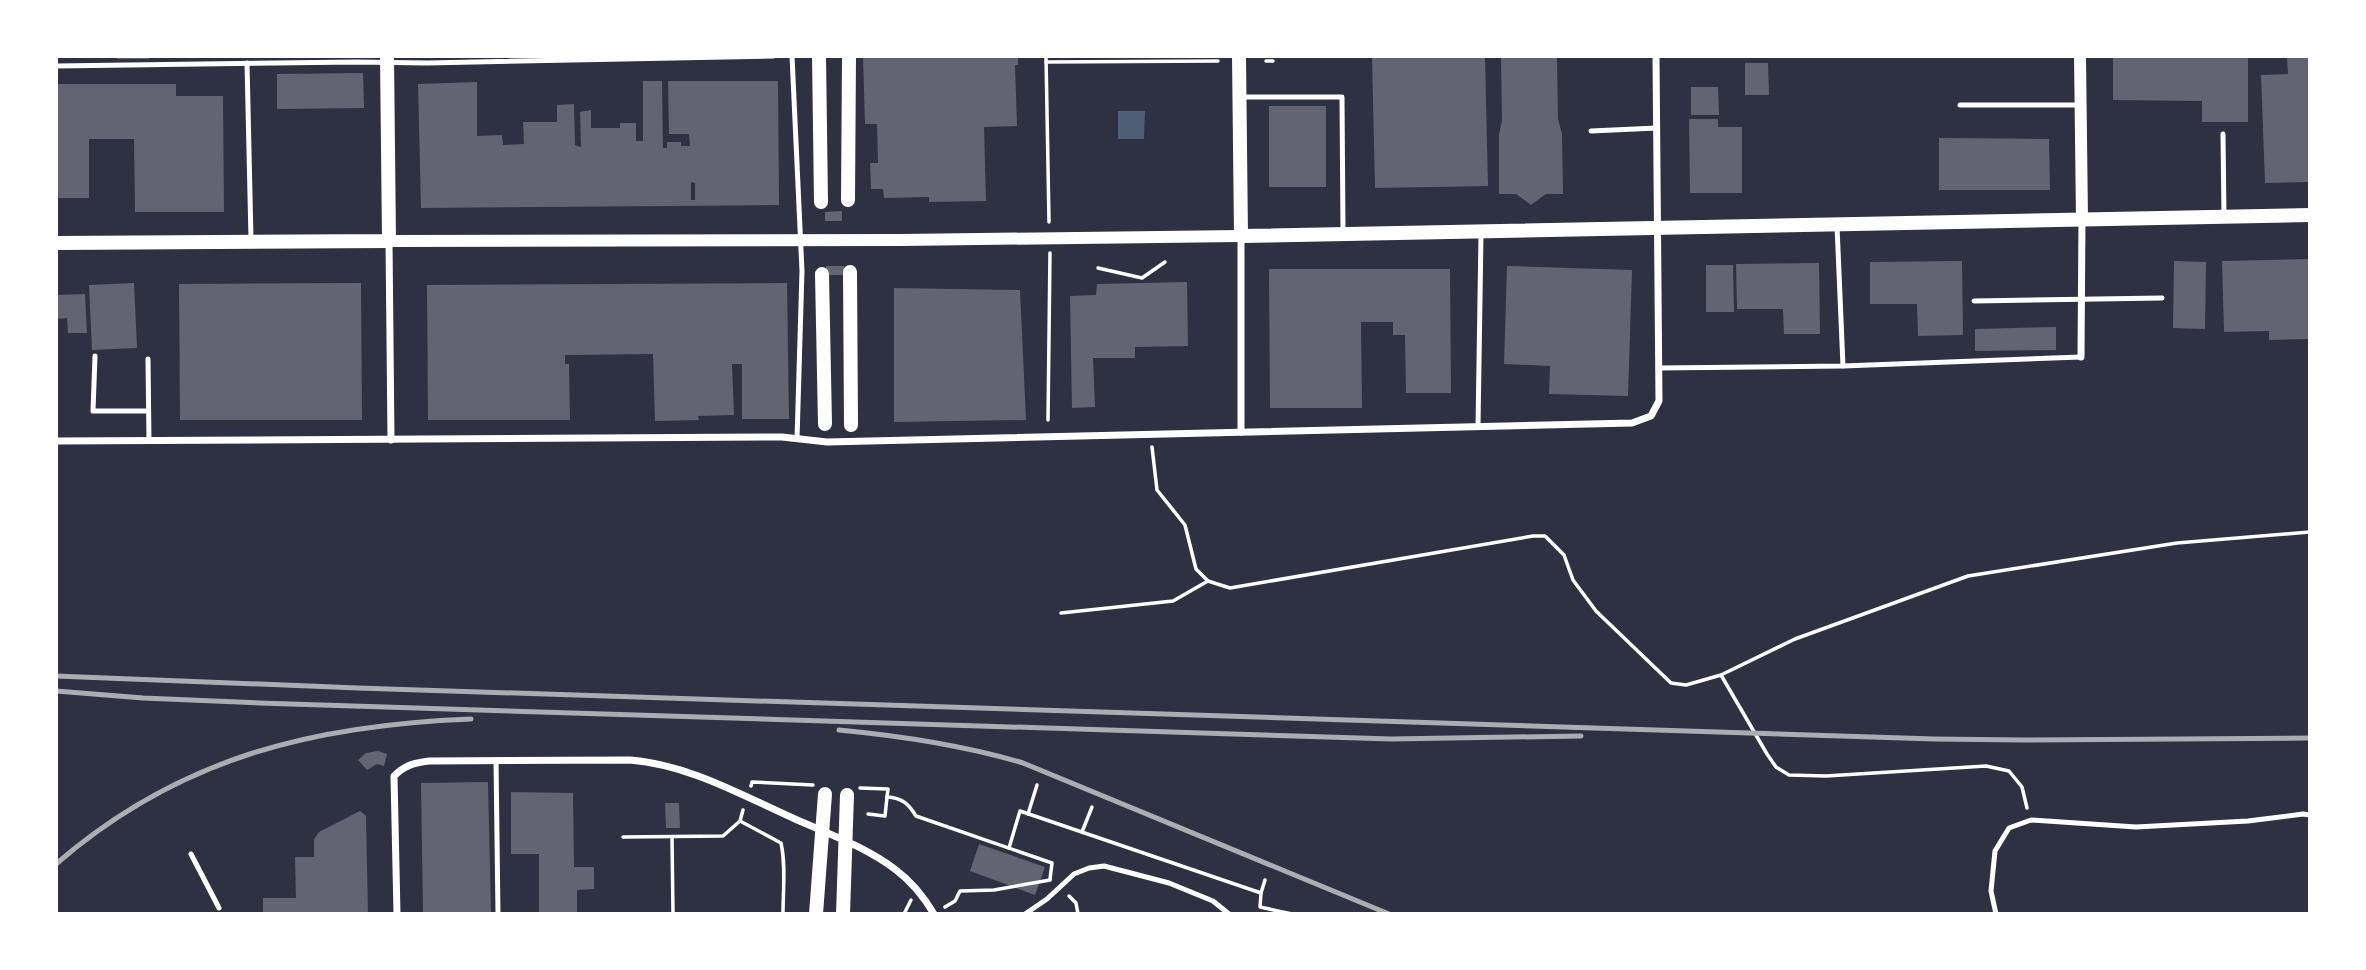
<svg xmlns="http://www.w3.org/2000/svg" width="2366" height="970" font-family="Signika,sans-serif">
<rect width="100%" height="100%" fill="#2d3142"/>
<polygon fill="#4f5d75" points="1118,111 1145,111 1144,139 1118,139"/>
<g fill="#626471" fill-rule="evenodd">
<rect x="117" y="56" width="32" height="3"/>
<polygon points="863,56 1018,56 1018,65 1015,65 1017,126 984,127 986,201 929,202 929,197 884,198 883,189 871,189 870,163 878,163 877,124 865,124"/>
<polygon points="1372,56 1485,56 1488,186 1375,188"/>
<polygon points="2113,56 2248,56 2248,122 2202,122 2202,101 2113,100"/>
<polygon points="2310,56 2310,182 2265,183 2261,75 2288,74 2287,57"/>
<polygon points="1501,58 1557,58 1558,119 1562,134 1563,194 1546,194 1531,205 1516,194 1499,194 1499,135 1502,120"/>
<polygon points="1745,63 1768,63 1769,95 1745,95"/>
<polygon points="363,73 364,108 277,109 277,74"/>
<path d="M643 81H662L663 148H667V142H681V146H690L689 134H669L668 81H778L779 205 421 208 418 84 477 82V136L502 135 503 145 524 144 523 122H557V105L574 104 575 145 581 147 580 112 591 110V128H620V123H636V141H643ZM691 182 695 183V200H691Z"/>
<polygon points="56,84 176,84 176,96 223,96 224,212 135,212 134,139 89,139 89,198 56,198"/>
<polygon points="1691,87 1718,87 1719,115 1691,115"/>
<rect x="1269" y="106" width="57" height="81"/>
<polygon points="1689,119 1718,119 1718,127 1742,127 1742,193 1690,193"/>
<polygon points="1939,138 2049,139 2050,190 1939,190"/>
<polygon points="842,211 842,221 825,221 825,212"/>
<polygon points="2310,259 2310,339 2269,340 2269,331 2224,332 2222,261"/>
<polygon points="1962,261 1963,335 1918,336 1917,304 1870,304 1870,262"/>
<polygon points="2174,261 2206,262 2205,329 2173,328"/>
<polygon points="1819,263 1820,334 1784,334 1783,309 1737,309 1736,264"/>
<polygon points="1706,265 1733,265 1734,312 1706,312"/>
<rect x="826" y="266" width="18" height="9"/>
<polygon points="1507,266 1632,270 1628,396 1549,394 1550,366 1504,364"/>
<polygon points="1269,269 1450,269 1451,393 1406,393 1405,335 1393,335 1393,322 1361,322 1362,408 1270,408"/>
<polygon points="1187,282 1188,346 1135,347 1135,358 1093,358 1095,407 1072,408 1070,296 1096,295 1097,284"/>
<polygon points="134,283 137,348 92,350 89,285"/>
<polygon points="361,283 362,420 180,420 179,284"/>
<polygon points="787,283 789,419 742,419 742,364 732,364 734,415 698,416 699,420 655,421 653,354 565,355 565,364 569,364 570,420 428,420 427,285"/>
<polygon points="894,288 1020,290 1026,420 894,422"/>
<polygon points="85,294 87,333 68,333 67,318 56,319 56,295"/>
<polygon points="2056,327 2056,350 1975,351 1975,329"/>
<polygon points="378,751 387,754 384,766 377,764 367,770 358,760 366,753"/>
<polygon points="488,782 491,914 423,914 421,783"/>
<polygon points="511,792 573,793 574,867 594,867 594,889 577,890 577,914 539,914 539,854 511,854"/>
<polygon points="665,803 679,803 680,828 666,828"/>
<polygon points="360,811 366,816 368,914 263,914 263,898 296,898 295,857 314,857 314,839 319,832"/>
<polygon points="979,844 1045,867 1035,895 970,871"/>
</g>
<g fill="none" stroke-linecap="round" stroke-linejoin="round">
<g stroke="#fff" stroke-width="3.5">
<polyline points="1046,56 1049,222"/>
<polyline points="1266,61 1273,61"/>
<polyline points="1046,62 1218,61"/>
<polyline points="1098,268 1142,278 1165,262"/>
<polyline points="1048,420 1050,253"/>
<polyline points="1152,447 1157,490 1185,525 1196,569 1208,581 1230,588 1533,536 1545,536 1564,555 1573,580 1596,611 1671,683 1686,685 1721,675 1795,639 1968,576 2177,543 2310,532"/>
<polyline points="1061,613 1173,601 1208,581"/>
<polyline points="1721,675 1767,754 1776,767 1789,775 1826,776 1986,766 2009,771 2022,787 2027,808"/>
<polyline points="751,786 752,782 813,785"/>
<path d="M860 788 888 789 887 797C902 798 908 803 916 816L1052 863 1050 879"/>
<polyline points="868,814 885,816 887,797"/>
<polyline points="1028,814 1037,785"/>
<path d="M740 821 781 843C786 865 783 891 783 914"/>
<polyline points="1082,832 1092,807"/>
<polyline points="623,837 723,836 740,821 743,810"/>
<polyline points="672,837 673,914"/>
<polyline points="1009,848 1020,811 1261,893 1260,907 1292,914"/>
<polyline points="1261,893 1265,880"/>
<polyline points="1069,896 1076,903 1078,914"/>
<polyline points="945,907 955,901 960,891 994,890 1050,880"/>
<polyline points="904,914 911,900"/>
</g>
<g stroke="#fff" stroke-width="5">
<polyline points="792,56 802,271 797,439"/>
<polyline points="247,63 251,239"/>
<polyline points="56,66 356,62 427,63 774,56"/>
<polyline points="1240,97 1342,97 1343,231"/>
<polyline points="1960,105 2081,105"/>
<polyline points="1591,131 1657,128"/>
<polyline points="2223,134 2224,217"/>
<polyline points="1837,226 1843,366"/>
<polyline points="1974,301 2162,298"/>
<polyline points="95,356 93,411 148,411"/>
<polyline points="148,359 149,441"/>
<polyline points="1658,368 1843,366 2081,357"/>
<polyline points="1478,427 1481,234"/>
<polyline points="496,760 498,914"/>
<polyline points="191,854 219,908"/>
<polyline points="1025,914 1047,899 1074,874 1089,868 1104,866 1169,883 1213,901 1229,914"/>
<polyline points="1996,914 1991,891 1995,851 2009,828 2031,820 2136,827 2248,821 2303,814 2310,815"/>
</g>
<g stroke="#fff" stroke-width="7">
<polyline points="1241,236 1241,432"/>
<polyline points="389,241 391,440"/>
<polyline points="2081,357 2082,219"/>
<polyline points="56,441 782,437 827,442 1632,423 1651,416 1659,401 1656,56"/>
<path d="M397 914 394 776C405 765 414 763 429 761L630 760C690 765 741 795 795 819 829 834 866 847 896 870 912 882 924 897 934 914"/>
</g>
<g stroke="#fff" stroke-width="12">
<polyline points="2080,56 2082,219"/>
<polyline points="389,241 900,240 1241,236"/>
</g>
<g stroke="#fff" stroke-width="14">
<polyline points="819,56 821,202"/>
<polyline points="1239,56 1241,236 2310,215"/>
<polyline points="848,200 849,56"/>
<polyline points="56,243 389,241 387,56"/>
<polyline points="850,272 851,425"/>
<polyline points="822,274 825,424"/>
<polyline points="816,914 825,794"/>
<polyline points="843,914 847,795"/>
</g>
<g stroke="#abadb3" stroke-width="5">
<polyline points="56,676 358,688 1934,739 2022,740 2310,738"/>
<polyline points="56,691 143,698 259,703 1391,739 1581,736"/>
<path d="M839 730C902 736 963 745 1023 763L1389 914"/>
<path d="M56 864C178 758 313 725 471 719"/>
</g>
</g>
<rect width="2366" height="970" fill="none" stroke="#ffffff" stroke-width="116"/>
</svg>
